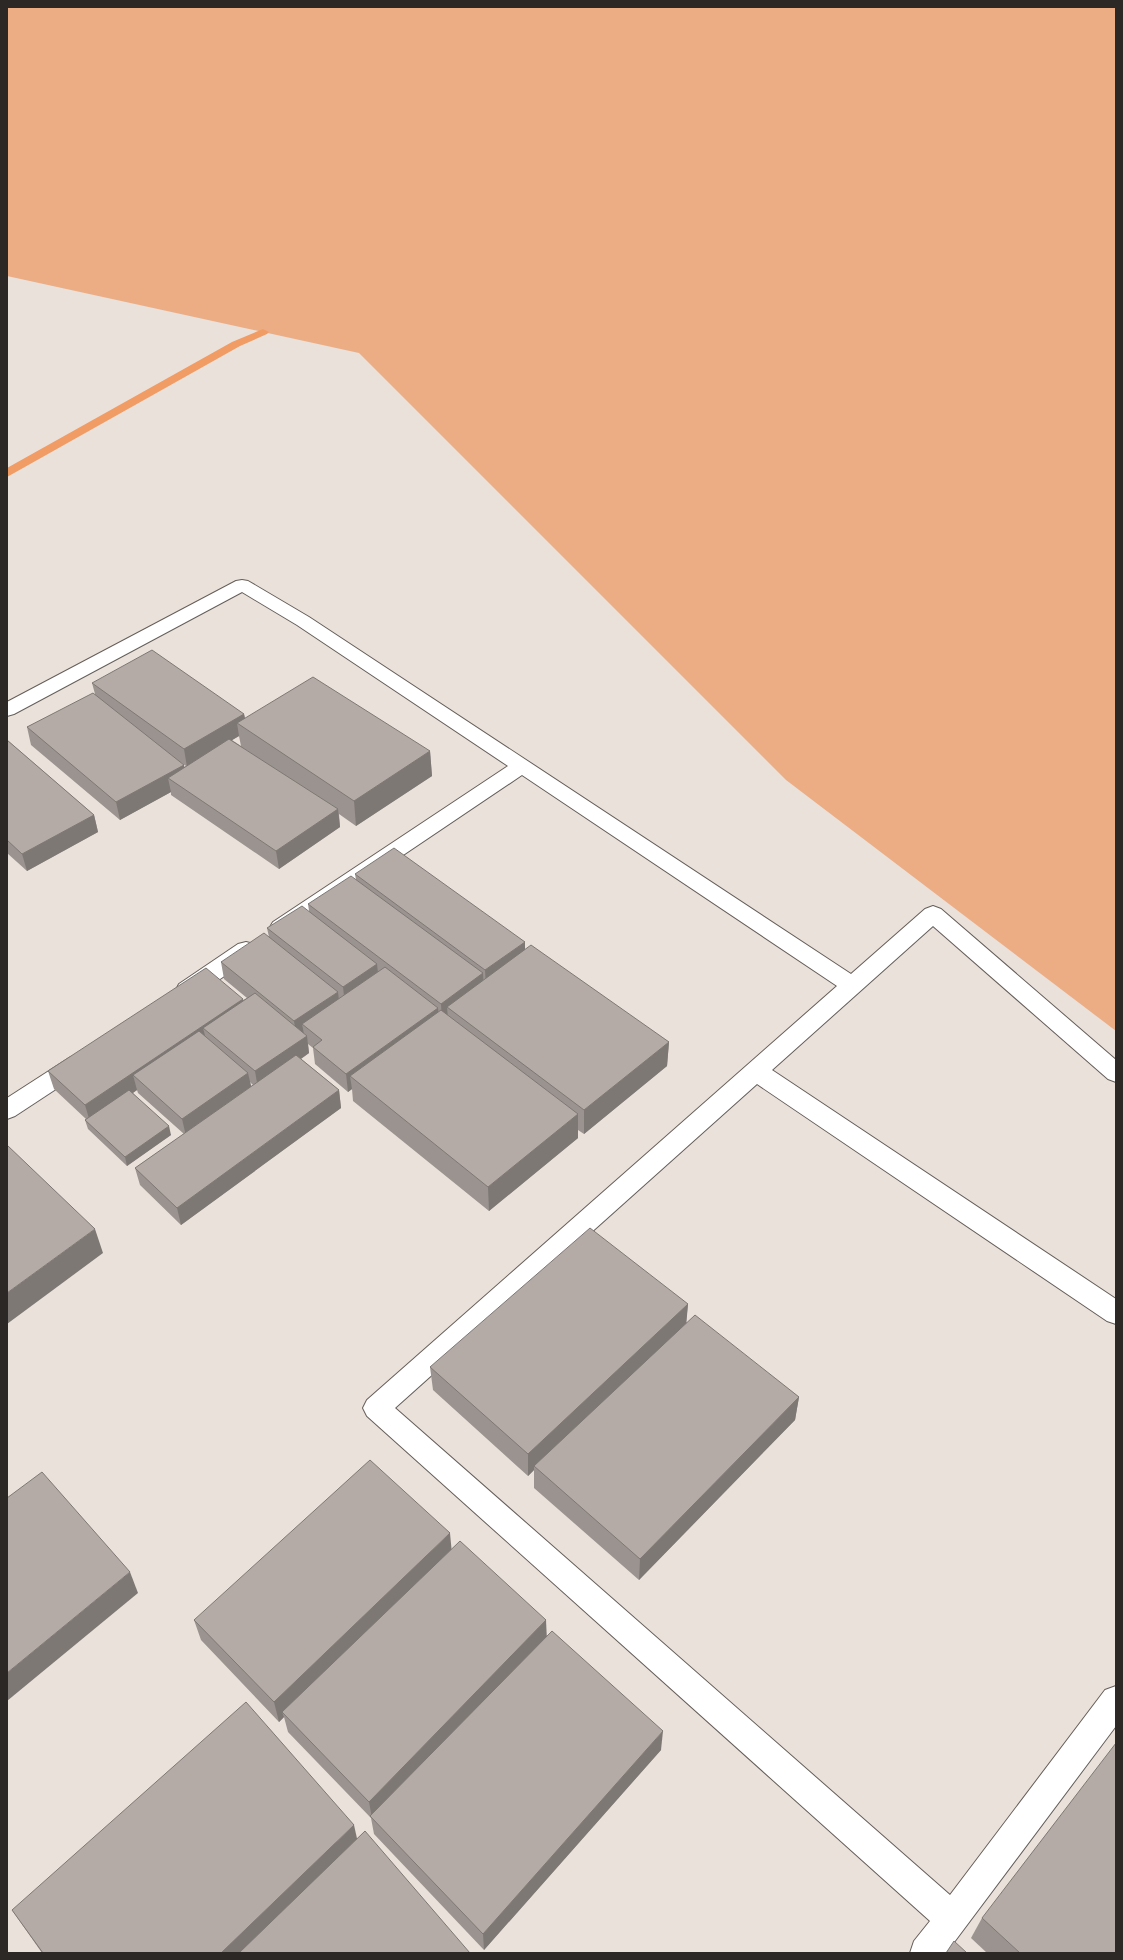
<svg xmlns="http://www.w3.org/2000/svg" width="1123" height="1960" font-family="'Nunito Sans',sans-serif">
<rect width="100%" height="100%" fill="#eae1db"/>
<polygon fill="#ecad84" points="7,7 1116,7 1116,1031 786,780 359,353 7,276"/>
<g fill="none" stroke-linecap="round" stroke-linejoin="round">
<polygon fill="#f09c64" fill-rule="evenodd" points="263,329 269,332 267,334 240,346 7,477 7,468 232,342"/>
<g stroke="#655e59" stroke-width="2">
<g id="street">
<polygon points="242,580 248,581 309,617 851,974 925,909 933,906 941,909 1116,1060 1116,1082 1108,1079 933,926 772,1070 1116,1299 1116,1324 1107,1321 757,1084 395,1408 950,1895 1105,1690 1116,1686 1116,1726 946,1953 910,1953 914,1941 930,1921 367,1416 363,1408 367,1400 837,986 522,775 289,932 281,935 273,932 270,927 273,922 508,766 297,625 242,592 14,714 7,716 7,702 236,581"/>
<polygon points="246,942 254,944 257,950 254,956 195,996 187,998 179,996 176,990 179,984 238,944"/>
<polygon points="77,1055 85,1058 88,1064 85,1070 15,1116 7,1119 7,1098 69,1058"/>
</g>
</g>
<use href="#street" fill="#fff" fill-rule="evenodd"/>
</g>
<g fill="#9b938f" fill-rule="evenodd">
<path d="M92 683 244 714 245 718 430 751 432 776 356 826 339 814 340 827 279 869 171 795V792L120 820 31 745 27 727 95 694ZM239 736 241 746 232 740ZM173 757 186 766 184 767V765Z"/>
<polygon points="7,740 94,815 98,832 27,871 7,853"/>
<path d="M355 874 525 942V950L669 1042 667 1066 584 1134 578 1130V1138L489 1211 353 1101 352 1089 348 1092 315 1064 313 1048 308 1044 309 1053 301 1059 339 1090 341 1108 181 1225 140 1185 135 1168 184 1134 138 1093 137 1090 133 1093 171 1135 127 1166 88 1129 85 1120 86 1119 54 1089 48 1071 243 1000 247 998 224 979 221 962 269 937 267 928 309 911 308 904 356 880ZM250 1082 253 1085 251 1086Z"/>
<polygon points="688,1304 686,1322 799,1397 795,1420 639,1580 534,1488 534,1470 528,1476 433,1390 430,1367"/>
<polygon points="451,1549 547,1636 661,1750 484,1950 374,1834 371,1818 288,1732 284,1717 279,1722 201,1640 194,1620"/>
<polygon points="357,1838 470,1953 42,1953 12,1910"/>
<polygon points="982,1918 1116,1953 987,1953 971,1938"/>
</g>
<g fill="#7e7874">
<polygon points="244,714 247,729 237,723 239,736 187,767 184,749"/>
<polygon points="430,751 432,776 356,826 354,801"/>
<polygon points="184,765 187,783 168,778 171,792 120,820 116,802"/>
<polygon points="338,809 340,827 279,869 276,851"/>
<polygon points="94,815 98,832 27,871 22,854"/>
<polygon points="525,942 525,959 486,988 485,970"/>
<polygon points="377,964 379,982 345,1005 343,987"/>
<polygon points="483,973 484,991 447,1007 448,1018 442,1022 441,1004"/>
<polygon points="338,992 340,1009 302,1024 304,1034 297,1039 294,1021"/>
<polygon points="243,999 246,1016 203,1028 207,1043 133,1075 137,1090 90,1122 85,1105"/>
<polygon points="438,1008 440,1026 350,1076 352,1089 348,1092 346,1074"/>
<polygon points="307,1036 309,1053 258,1089 255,1071"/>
<polygon points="669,1042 667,1066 584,1134 584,1110"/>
<polygon points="248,1073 252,1090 186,1136 182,1119"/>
<polygon points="339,1090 341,1108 181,1225 177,1208"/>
<polygon points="578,1114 578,1138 489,1211 488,1187"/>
<polygon points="169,1126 171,1135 127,1166 125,1157"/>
<polygon points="95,1229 103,1253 7,1324 7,1293"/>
<polygon points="688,1304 686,1327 534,1466 534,1470 528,1476 528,1454"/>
<polygon points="799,1397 795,1420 639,1580 640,1559"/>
<polygon points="450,1533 452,1554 282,1712 284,1717 279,1722 274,1702"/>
<polygon points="130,1572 138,1593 7,1701 7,1673"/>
<polygon points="546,1620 547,1641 372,1818 369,1802"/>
<polygon points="663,1731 661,1750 484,1950 483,1934"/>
<polygon points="354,1825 358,1843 244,1953 221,1953"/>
</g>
<g fill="#b4aba6" stroke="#7e7874">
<polygon points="152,650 244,714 184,749 92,683"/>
<polygon points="313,677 430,751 354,801 237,723"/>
<polygon points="93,693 184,765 116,802 27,727"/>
<polygon points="229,739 338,809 276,851 168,778"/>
<polygon points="7,740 94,815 22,854 7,840"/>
<polygon points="394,848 525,942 485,970 355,874"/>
<polygon points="351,876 483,973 441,1004 308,904"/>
<polygon points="302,906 377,964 343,987 267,928"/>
<polygon points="264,933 338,992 294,1021 221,962"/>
<polygon points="531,945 669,1042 584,1110 447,1007"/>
<polygon points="385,967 438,1008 346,1074 313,1047 322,1040 302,1024"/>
<polygon points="206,968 243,999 85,1105 48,1071"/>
<polygon points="255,993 307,1036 255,1071 203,1028"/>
<polygon points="441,1010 578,1114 488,1187 350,1076"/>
<polygon points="199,1031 248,1073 182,1119 133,1075"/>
<polygon points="296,1055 339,1090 177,1208 135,1168"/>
<polygon points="129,1090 169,1126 125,1157 85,1120"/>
<polygon points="7,1145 95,1229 7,1293"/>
<polygon points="590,1228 688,1304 528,1454 430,1367"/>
<polygon points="695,1315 799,1397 640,1559 534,1466"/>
<polygon points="370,1460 450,1533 274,1702 194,1620"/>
<polygon points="42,1472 130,1572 7,1673 7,1498"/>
<polygon points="460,1541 546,1620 369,1802 282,1712"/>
<polygon points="552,1631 663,1731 483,1934 370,1816"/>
<polygon points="246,1702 354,1825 221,1953 43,1953 12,1910"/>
<polygon points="1116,1743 1116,1953 1020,1953 982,1918"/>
<polygon points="365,1831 470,1953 239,1953"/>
<polygon points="954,1941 967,1953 946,1953"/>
</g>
<rect width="1123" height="1960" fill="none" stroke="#2b2826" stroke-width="16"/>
</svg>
